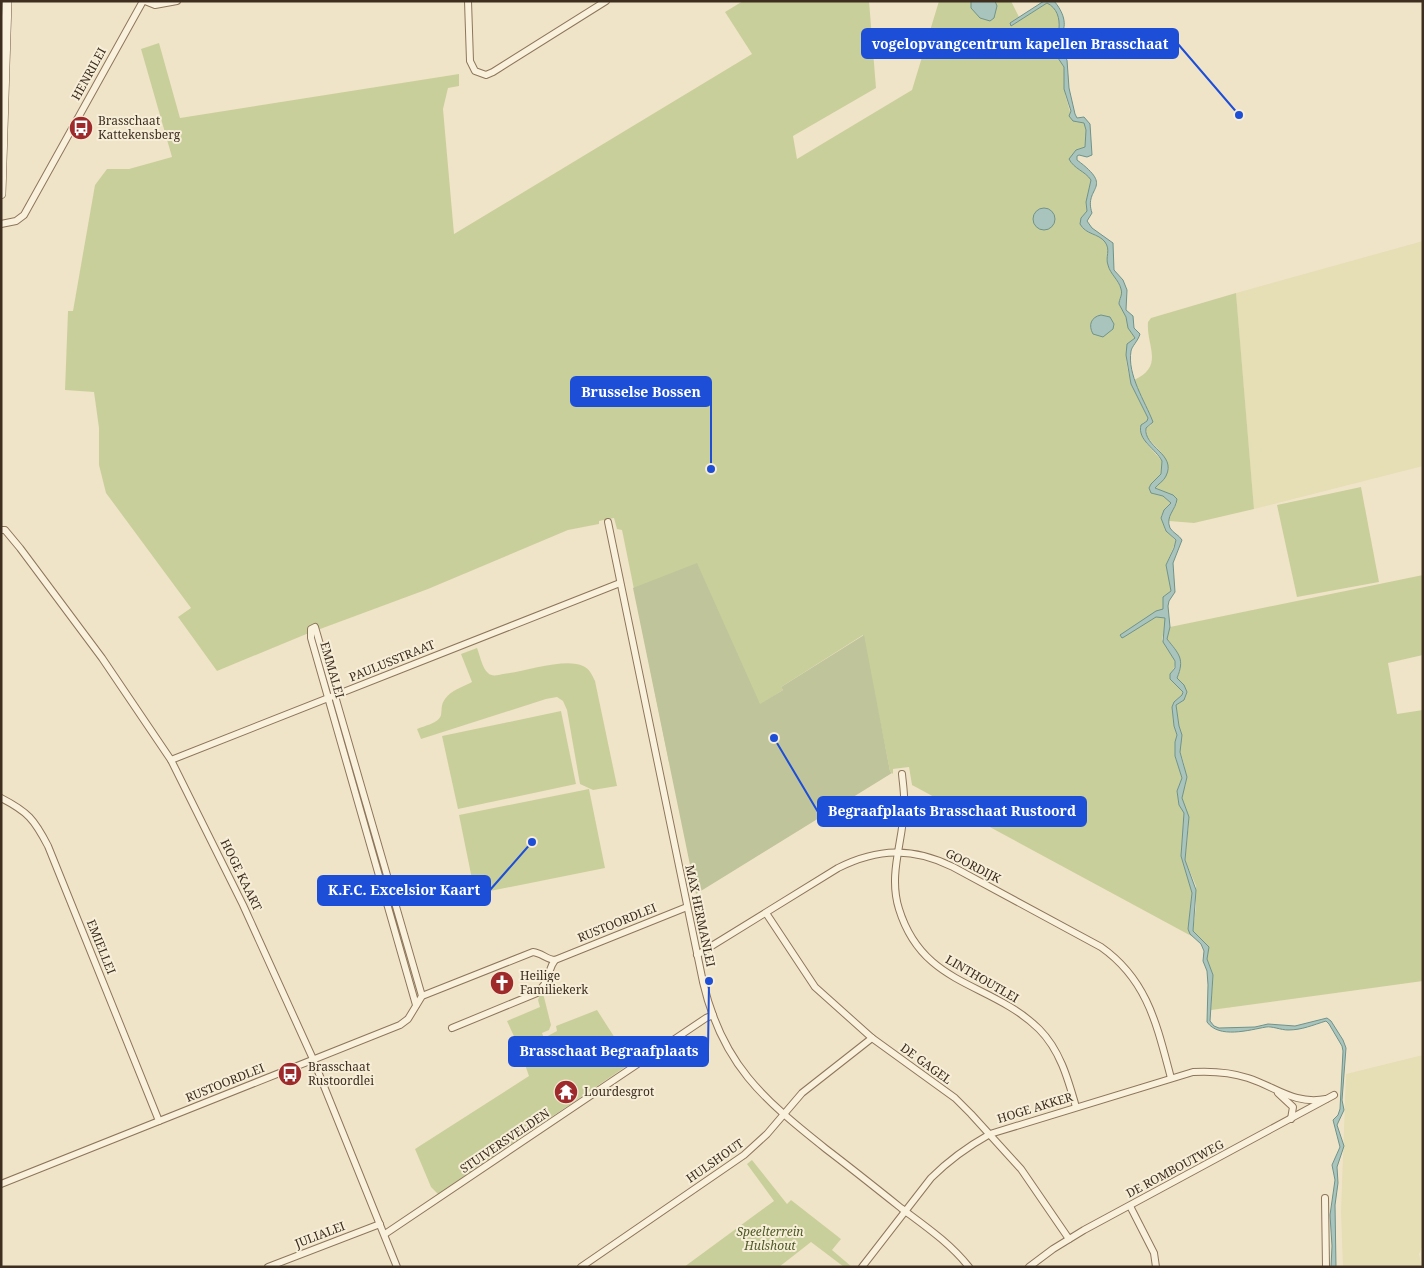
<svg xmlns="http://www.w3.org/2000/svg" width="1424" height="1268" font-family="'Noto Serif',serif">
<rect width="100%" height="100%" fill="#f0e4c8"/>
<g fill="#e6deb5">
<polygon points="1423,241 1423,466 1254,509 1236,293"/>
<polygon points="1423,1055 1423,1245 1419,1254 1422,1267 1343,1267 1341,1212 1346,1074"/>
</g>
<g fill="#c9cf9b">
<path d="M743 1H869L876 88 793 136 797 159 912 90 939 1H1011L1019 17 1010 23 1011 26 1047 3C1057 8 1060 18 1059 29L1051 38 1050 46 1064 67 1065 94 1071 115 1074 121 1084 123 1086 130 1085 147 1076 150 1070 159C1076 167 1085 171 1091 180L1086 205 1087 211 1080 224C1086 235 1097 233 1105 242 1111 250 1105 257 1108 265 1110 274 1119 280 1121 289 1123 295 1119 299 1119 304L1126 317 1128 328 1135 338C1113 354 1139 400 1148 418L1147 421 1143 423 1146 443 1162 461 1161 474 1151 484 1149 488 1151 493 1163 496 1171 503 1161 516 1165 530 1176 541 1166 565 1171 589 1170 593 1164 596 1166 623 1162 639C1167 653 1183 659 1170 674L1171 680 1182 691V695L1174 702 1172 707 1174 726 1177 735 1175 742V756L1182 778 1177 791 1179 805 1184 813 1181 856 1192 893 1188 929 1195 938 912 785 909 767 893 769V774L890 771 863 635 781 687 783 690 669 762 622 530 617 529 614 518 599 521V524L568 530 428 589 304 635 217 671 178 617 191 608 106 493 99 465V428L94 392 65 390 68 311H73L95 185 107 169H129L172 157 141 49 159 43 180 118 459 74V86L448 88 443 109 454 234 752 54 725 12Z"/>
<path d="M1236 293 1254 509 1194 523 1169 521V516L1177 503 1155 487 1165 478 1161 452 1147 437 1146 428 1151 425 1134 380C1165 366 1146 346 1148 322L1151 318Z"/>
<polygon points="1361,487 1379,582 1297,597 1277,505"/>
<path d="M1423 575V655L1388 663 1397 714 1423 710V981L1211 1010 1213 975 1207 959 1209 947 1193 931 1196 906V886L1185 860 1189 822 1188 814 1182 802 1183 789 1186 784 1184 764 1179 748 1182 738 1179 726 1176 705C1193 695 1186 689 1177 678 1185 661 1178 652 1167 639L1170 627Z"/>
<path d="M477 648C480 655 482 668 488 673 492 677 498 675 503 674 523 672 566 657 583 666 590 669 592 675 595 681L617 786 593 790 580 784 567 710 563 701 557 697 546 699 421 739 417 729C424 726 439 723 441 715 442 709 441 704 445 699 451 690 463 687 472 682L461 654Z"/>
<polygon points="561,711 576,784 458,809 442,736"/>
<polygon points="589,789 605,868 475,894 459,815"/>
<polygon points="540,995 543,995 544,997 551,1025 549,1030 542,1033 544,1038 557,1031 556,1026 597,1010 631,1063 438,1194 431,1187 415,1149 529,1076 518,1045 507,1021 540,1007 538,1000"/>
<polygon points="752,1160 787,1204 791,1200 841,1239 832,1250 852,1267 844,1267 811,1242 779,1267 684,1267 774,1201 747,1164"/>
</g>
<polygon fill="#bfc49a" points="697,563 760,704 783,690 781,687 864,635 890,771 892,773 696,894 633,588"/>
<g fill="#a9c4bc" stroke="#6f938a">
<polygon points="971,1 995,1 997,6 994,18 990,21 980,18 971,8"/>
<path d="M1044 1H1054C1061 9 1068 22 1062 33 1059 37 1056 38 1055 43L1067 60 1069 88 1075 114 1077 118 1084 117 1090 124 1092 155 1087 157 1079 155 1077 156V160C1116 189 1083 186 1092 213L1087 221 1092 228 1113 243 1114 270 1123 280 1127 290 1126 310 1133 316 1134 328 1140 334C1138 341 1132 346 1131 351 1127 375 1145 401 1153 422L1146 428C1143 447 1177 454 1166 476 1164 481 1158 484 1155 488L1173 495 1177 499C1176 510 1165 516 1170 528 1173 533 1179 535 1182 540L1173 563 1175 592 1169 601 1168 606 1170 627 1167 639C1179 654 1185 659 1177 678L1184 685 1187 692 1184 700 1176 705 1179 726 1182 735 1180 752 1187 777 1182 798 1189 817 1185 860 1196 890 1193 931 1209 947 1207 959 1213 975 1210 1021 1214 1026 1219 1028 1255 1027 1268 1024 1295 1026 1327 1018 1331 1021 1343 1040 1346 1048 1342 1100 1344 1110 1337 1125 1344 1146 1337 1167 1338 1183 1335 1205 1336 1267H1331L1332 1246 1330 1215 1335 1180 1332 1165 1340 1147 1333 1120 1338 1115 1340 1109 1343 1051 1342 1046 1329 1024 1326 1021C1313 1025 1302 1030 1288 1030 1281 1030 1272 1026 1266 1027 1249 1030 1219 1039 1207 1022L1208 985 1207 971 1203 961 1204 951 1201 944 1190 934 1188 929 1192 893 1181 856 1184 813 1179 805 1177 791 1182 778 1175 756V742L1177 735 1174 726 1172 707 1174 702 1182 695 1183 692 1170 679V674L1175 668V661L1163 642 1165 618 1156 617 1124 637 1122 638 1120 635 1156 611 1163 609V597L1171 591 1166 565 1174 548 1176 540 1166 531 1161 518 1164 510 1171 503 1163 496 1151 493 1149 488 1151 484 1161 474 1162 461C1156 449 1137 440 1141 425L1147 421 1148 418 1131 384 1126 355 1127 344 1135 338 1128 328 1126 317 1119 304C1119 299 1123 295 1121 289 1119 280 1110 274 1108 265 1105 257 1111 250 1105 242 1098 233 1086 235 1080 224L1081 218 1087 211 1086 202 1091 180C1085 171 1074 169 1069 159L1076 150 1085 147 1086 130 1084 123 1073 121 1069 116 1071 111 1064 89V67L1050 46 1051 38 1059 29C1060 18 1057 8 1047 3L1011 26 1010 23Z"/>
<circle cx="1044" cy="219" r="11"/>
<path d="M1101 315 1110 317 1114 324 1113 329 1103 337 1093 334C1088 325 1091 317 1101 315Z"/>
</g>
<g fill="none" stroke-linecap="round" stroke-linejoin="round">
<g stroke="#8d765c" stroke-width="8">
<g id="street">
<polyline points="145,1 155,5 177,1"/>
<polyline points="468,1 470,61 475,71 486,75 493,72 606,1"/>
<polyline points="1,224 16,221 24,215 143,1"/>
<path d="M608 522 703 982C722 1064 763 1099 826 1149 851 1168 876 1188 901 1208 925 1226 950 1243 969 1267"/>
<polyline points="1,530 5,530 20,548 102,658 171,760 243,905 313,1059 397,1267"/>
<polyline points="171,760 620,583"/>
<path d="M902 774C903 785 905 796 904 808 903 842 888 874 899 909 923 987 990 981 1039 1029 1060 1050 1068 1079 1076 1107"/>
<path d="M1 798C28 812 34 819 48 846L159 1121"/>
<polyline points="766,913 815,987 872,1038 955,1098 971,1114 1021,1169 1069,1239"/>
<path d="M697 955 838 868C878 848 913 847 953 867L1101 947C1148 980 1157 1026 1171 1078"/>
<polyline points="416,1005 311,638 311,629 315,627 422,996"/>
<polyline points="452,1028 537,993 544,985 552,965 555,960"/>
<polyline points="1278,1093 1293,1107 1291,1119"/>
<path d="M1 1184 400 1025 408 1019 422 996 533 952C542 953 547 960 555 960L687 907"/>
<polyline points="1325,1198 1326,1267"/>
<polyline points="1130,1206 1154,1253 1156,1267"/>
<polyline points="385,1234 706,1018 713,1015"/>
<polyline points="268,1267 380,1224"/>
<polyline points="581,1267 744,1155 767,1134 802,1093 872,1038"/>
<path d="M862 1267 931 1178C949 1160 967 1147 990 1134L1193 1072C1212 1071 1230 1072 1248 1078 1276 1087 1294 1105 1326 1099"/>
<polyline points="1029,1267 1053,1249 1084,1230 1334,1095"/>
</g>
</g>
<g stroke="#6f573f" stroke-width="10">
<polyline id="secondary" points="1,194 7,1"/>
</g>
<use href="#street" stroke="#faf1dc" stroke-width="6"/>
<use href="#secondary" stroke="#faf1dc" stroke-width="9"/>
</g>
<defs>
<g id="bus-disc" transform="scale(1.25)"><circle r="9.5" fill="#9e2a2b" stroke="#f7eed8"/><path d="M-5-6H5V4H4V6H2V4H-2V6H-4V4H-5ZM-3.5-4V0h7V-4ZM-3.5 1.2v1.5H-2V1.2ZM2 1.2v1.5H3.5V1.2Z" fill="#fff"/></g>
<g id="church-disc" transform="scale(1.25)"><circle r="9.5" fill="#9e2a2b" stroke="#f7eed8"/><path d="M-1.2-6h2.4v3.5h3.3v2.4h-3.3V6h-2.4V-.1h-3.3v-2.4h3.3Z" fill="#fff"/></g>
<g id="temple-disc" transform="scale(1.25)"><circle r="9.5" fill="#9e2a2b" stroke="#f7eed8"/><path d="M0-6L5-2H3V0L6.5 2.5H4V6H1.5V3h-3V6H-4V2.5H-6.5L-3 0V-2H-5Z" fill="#fff"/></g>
</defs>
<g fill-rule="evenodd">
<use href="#bus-disc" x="81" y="128"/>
<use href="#church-disc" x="502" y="983"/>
<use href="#bus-disc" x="290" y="1074"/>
<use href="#temple-disc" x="566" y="1092"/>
</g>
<g text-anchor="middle" stroke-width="4" stroke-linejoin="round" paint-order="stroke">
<g font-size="12" fill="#3d2e20" stroke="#f7eed8">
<text transform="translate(89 74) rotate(-61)" y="4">HENRILEI</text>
<text transform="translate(392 661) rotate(-22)" y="4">PAULUSSTRAAT</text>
<text transform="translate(332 670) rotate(74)" y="4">EMMALEI</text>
<text transform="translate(973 866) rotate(27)" y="4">GOORDIJK</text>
<text transform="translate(241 875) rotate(64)" y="4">HOGE KAART</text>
<text transform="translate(700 916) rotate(78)" y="4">MAX HERMANLEI</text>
<text transform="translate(617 923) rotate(-22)" y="4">RUSTOORDLEI</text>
<text transform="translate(101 947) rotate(68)" y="4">EMIELLEI</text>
<text transform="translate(982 979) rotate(30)" y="4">LINTHOUTLEI</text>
<text transform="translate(926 1064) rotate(36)" y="4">DE GAGEL</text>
<text transform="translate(225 1083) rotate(-22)" y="4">RUSTOORDLEI</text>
<text transform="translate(1035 1108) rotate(-17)" y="4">HOGE AKKER</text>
<text transform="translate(505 1141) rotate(-34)" y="4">STUIVERSVELDEN</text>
<text transform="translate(715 1161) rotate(-35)" y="4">HULSHOUT</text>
<text transform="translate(1175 1169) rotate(-28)" y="4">DE ROMBOUTWEG</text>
<text transform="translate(320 1235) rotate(-21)" y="4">JULIALEI</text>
</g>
<g font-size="12" fill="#3d2e20" stroke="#f7eed8" text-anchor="start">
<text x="98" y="125">Brasschaat<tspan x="98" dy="14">Kattekensberg</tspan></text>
<text x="520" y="980">Heilige<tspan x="520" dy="14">Familiekerk</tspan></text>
<text x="308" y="1071">Brasschaat<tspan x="308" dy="14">Rustoordlei</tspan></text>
<text x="584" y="1096">Lourdesgrot</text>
</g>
<g font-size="12" font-style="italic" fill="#4d5a26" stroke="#f7eed8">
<text x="770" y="1236">Speelterrein<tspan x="770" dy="14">Hulshout</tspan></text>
</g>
</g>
<path fill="none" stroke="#1d4ed8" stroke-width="2" d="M1239 115L1178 44M711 469L711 392M774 738L818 812M532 842L490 890M709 981L708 1051"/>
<g fill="#1d4ed8" stroke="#f7eed8" stroke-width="2">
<circle cx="1239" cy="115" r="5"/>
<circle cx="711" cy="469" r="5"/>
<circle cx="774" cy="738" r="5"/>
<circle cx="532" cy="842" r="5"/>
<circle cx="709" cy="981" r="5"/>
</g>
<g fill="#1d4ed8" stroke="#1d4ed8" stroke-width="2">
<rect x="862" y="29" width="316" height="29" rx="5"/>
<rect x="571" y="377" width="140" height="29" rx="5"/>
<rect x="818" y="797" width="268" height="29" rx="5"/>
<rect x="318" y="876" width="172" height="29" rx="5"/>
<rect x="509" y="1037" width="199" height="29" rx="5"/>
</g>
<g font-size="14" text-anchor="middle" font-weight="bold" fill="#fff">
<text x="1020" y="49">vogelopvangcentrum kapellen Brasschaat</text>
<text x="641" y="397">Brusselse Bossen</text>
<text x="952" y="816">Begraafplaats Brasschaat Rustoord</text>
<text x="404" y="895">K.F.C. Excelsior Kaart</text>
<text x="609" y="1056">Brasschaat Begraafplaats</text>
</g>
<rect width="1424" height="1268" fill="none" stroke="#3d2e20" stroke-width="5"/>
</svg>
